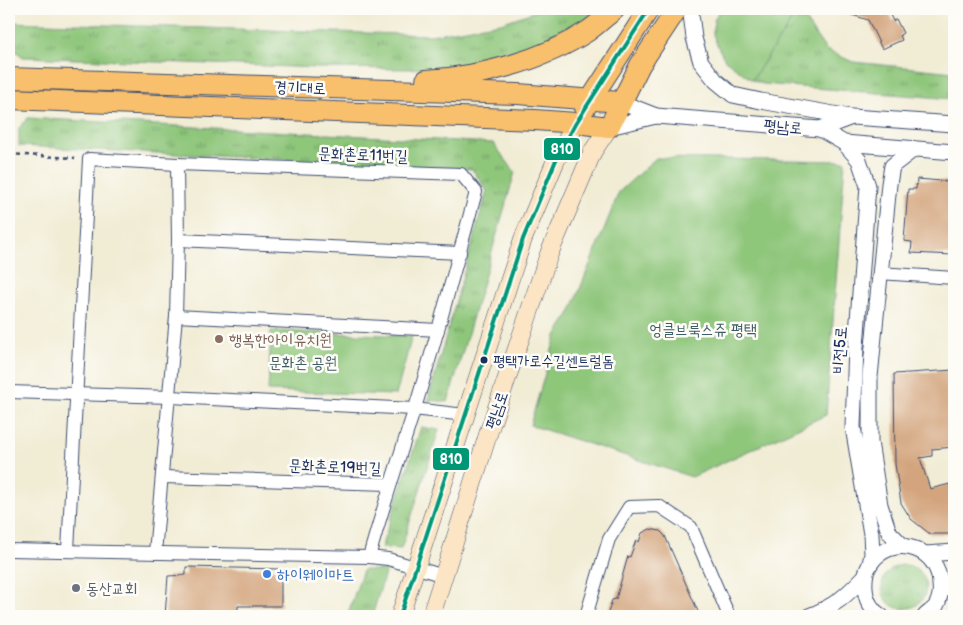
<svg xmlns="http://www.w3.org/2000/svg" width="963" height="625" font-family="'Balsamiq Sans','Poor Story',sans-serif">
<defs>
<pattern id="grass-tufts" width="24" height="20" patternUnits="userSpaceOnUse" patternTransform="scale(1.25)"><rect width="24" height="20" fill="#8ec67a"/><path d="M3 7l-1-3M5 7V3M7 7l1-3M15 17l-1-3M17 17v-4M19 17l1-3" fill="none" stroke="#73a167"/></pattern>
</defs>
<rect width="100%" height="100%" fill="#fdfcf7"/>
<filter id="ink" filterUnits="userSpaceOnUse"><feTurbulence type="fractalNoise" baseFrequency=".02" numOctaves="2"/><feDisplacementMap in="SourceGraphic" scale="10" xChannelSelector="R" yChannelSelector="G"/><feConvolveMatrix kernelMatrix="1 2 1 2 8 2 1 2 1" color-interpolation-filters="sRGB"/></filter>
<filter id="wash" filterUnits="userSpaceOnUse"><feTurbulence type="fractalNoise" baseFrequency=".0096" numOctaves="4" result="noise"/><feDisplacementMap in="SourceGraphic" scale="20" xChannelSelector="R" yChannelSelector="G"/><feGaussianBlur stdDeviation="1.12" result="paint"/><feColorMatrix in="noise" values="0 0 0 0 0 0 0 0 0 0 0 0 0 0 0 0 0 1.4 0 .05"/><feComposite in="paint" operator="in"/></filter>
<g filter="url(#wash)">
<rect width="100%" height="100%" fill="#f1ecd4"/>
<g fill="url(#grass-tufts)" stroke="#547a6c">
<polygon points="542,9 602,9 566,32 522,49 463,65 410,69 318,68 23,57 12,48 9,22 431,35 501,23"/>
<polygon points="799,9 804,9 807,23 826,50 853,62 954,72 954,99 763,84 752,80"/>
<polygon points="28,118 493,143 515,172 448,402 428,400 487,191 472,169 19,146 19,128"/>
<polygon points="421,427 439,430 401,549 381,548"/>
<circle cx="904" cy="587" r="22"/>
<polygon points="363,570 386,570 372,616 347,616"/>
</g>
<g fill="#8ec67a" stroke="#547a6c">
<polygon points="721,9 799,9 752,80 725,60 717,45 713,34 714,19"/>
<polygon points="656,158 845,161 826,415 692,477 530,425 556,336 571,311 619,192"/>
<polygon points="271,331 412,336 396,395 268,391"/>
</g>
<g id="blocks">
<g fill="#d3a47d">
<polygon points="841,9 880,9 888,11 893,21 896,19 903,33 900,35 902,40 882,49 868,20 840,11"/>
<polygon points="917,179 954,182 954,255 911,253 912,242 904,241 908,189 916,189"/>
<polygon points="954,370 954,447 932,449 932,456 920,458 930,489 954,483 954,534 930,534 911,519 901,503 895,464 894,374"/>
<polygon points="650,529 660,531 665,536 700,616 607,616 612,600 616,599 628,556 630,557 636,540 639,542 642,533"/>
<polygon points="186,567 281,569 281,606 238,606 238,616 165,616 168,576 186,575"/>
</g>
</g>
</g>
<g filter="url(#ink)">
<use href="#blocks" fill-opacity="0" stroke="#3b4b70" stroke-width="1"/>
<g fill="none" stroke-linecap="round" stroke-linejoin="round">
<g stroke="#3b4b70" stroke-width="14">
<g id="minor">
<polyline points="178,240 460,253"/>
<polyline points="879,273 954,278"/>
<polyline points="176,316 438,330"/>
<polyline points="9,392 170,397 414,409 465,415"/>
<polyline points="163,477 389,484"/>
<polyline points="9,550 369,557 388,559 444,576"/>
<path d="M68 550 89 159 177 164 461 174 476 192C456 264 437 337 415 408 399 458 383 507 369 557"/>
<polyline points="155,553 176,316 178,240 177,164"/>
<polyline points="586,616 609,539 629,507 659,506 691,527 729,616"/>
</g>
</g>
<g stroke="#3b4b70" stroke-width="17">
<g id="tertiary">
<polyline points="693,9 691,14 694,38 701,62 716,81 733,95 761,101 850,117"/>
<polyline points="620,102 656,116 820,129 852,117 954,124"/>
<polyline points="609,127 656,116"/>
<polyline points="820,129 844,143 954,152"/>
<polyline points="844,143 859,160 868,186 856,347 853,427 871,534 872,554 870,564"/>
<polyline points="903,546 889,532 880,505 870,442 870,377 889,184 892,166 914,149"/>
<polyline points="926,554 954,552"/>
<polyline points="941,591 954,579"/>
<path d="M809 616C835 606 846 596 865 576"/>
<path d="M881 616C868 608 864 594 865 580 865 572 869 565 874 559 897 534 939 549 940 584 941 591 940 599 936 606 933 610 928 613 925 616"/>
</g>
</g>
<g stroke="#3b4b70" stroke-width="19">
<g id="secondary">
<polyline points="400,616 523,239 556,160 576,123"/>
<polyline points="431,616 490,428 549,254 593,151 609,127"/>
</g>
</g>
<g stroke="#3b4b70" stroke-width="22">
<g id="primary">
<polyline points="9,78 518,94 620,102"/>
<path d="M426 80C480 77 542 61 588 31 597 25 606 16 615 9"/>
<polyline points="9,99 535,120 576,123 609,127 640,65 677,9"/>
<polyline points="585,108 649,9"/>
</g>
</g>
<polyline stroke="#3b4b70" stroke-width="2.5" stroke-dasharray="4 4" stroke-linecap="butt" points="9,154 75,158"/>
<use href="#minor" stroke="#fff" stroke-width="12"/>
<use href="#tertiary" stroke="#fff" stroke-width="15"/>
<use href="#secondary" stroke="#fce5c4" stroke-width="18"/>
<use href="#primary" stroke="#f8bf6c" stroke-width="20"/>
<g stroke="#fdfcf7" stroke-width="8">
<polyline id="bus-1" points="400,616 523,239 556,160 576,123 649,9"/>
</g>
<use href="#bus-1" stroke="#009775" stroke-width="4"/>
</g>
</g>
<circle fill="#8d6e63" stroke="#fdfcf7" stroke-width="2" cx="219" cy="339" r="5"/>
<circle fill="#1b2f5e" stroke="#fdfcf7" stroke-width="2" cx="484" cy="360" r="4.5"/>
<circle fill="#3f7fe0" stroke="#fdfcf7" stroke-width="2" cx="267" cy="574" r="5"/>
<circle fill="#6b7280" stroke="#fdfcf7" stroke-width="2" cx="76" cy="588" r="5"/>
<g text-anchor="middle" stroke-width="5" stroke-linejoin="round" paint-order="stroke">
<g font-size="15" fill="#1b2f5e" stroke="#fdfcf7" text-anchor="start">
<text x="493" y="366">평택가로수길센트럴돔</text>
</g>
<g font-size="16" fill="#1b2f5e" stroke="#fdfcf7">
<text transform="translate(300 87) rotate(2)" y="6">경기대로</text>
<text transform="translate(783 126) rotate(5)" y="6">평남로</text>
<text transform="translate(363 154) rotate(2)" y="6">문화촌로11번길</text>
<text transform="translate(839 350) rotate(-86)" y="6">비전5로</text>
<text transform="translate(496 410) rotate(-71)" y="6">평남로</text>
<text transform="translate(335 466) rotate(2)" y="6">문화촌로19번길</text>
</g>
<g font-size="16" fill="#3e5c66" stroke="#fdfcf7">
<text x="703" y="335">엉클브룩스쥬 평택</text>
<text x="303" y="368">문화촌 공원</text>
</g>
<g font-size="16" fill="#785e54" stroke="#fdfcf7" text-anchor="start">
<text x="229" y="345">행복한아이유치원</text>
</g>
<g font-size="16" fill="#366cbe" stroke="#fdfcf7" text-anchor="start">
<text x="277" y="580">하이웨이마트</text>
</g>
<g font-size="16" fill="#5b616d" stroke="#fdfcf7" text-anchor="start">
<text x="86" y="594">동산교회</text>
</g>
</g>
<g stroke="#fdfcf7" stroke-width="2">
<rect x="543" y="137" width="38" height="24" rx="5" fill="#009775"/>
<rect x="432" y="447" width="38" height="24" rx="5" fill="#009775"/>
</g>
<g font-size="14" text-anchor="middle" font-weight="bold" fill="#fff">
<text x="562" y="154">810</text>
<text x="451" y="464">810</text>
</g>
<rect width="963" height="625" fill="none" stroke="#fdfcf7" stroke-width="30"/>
</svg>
